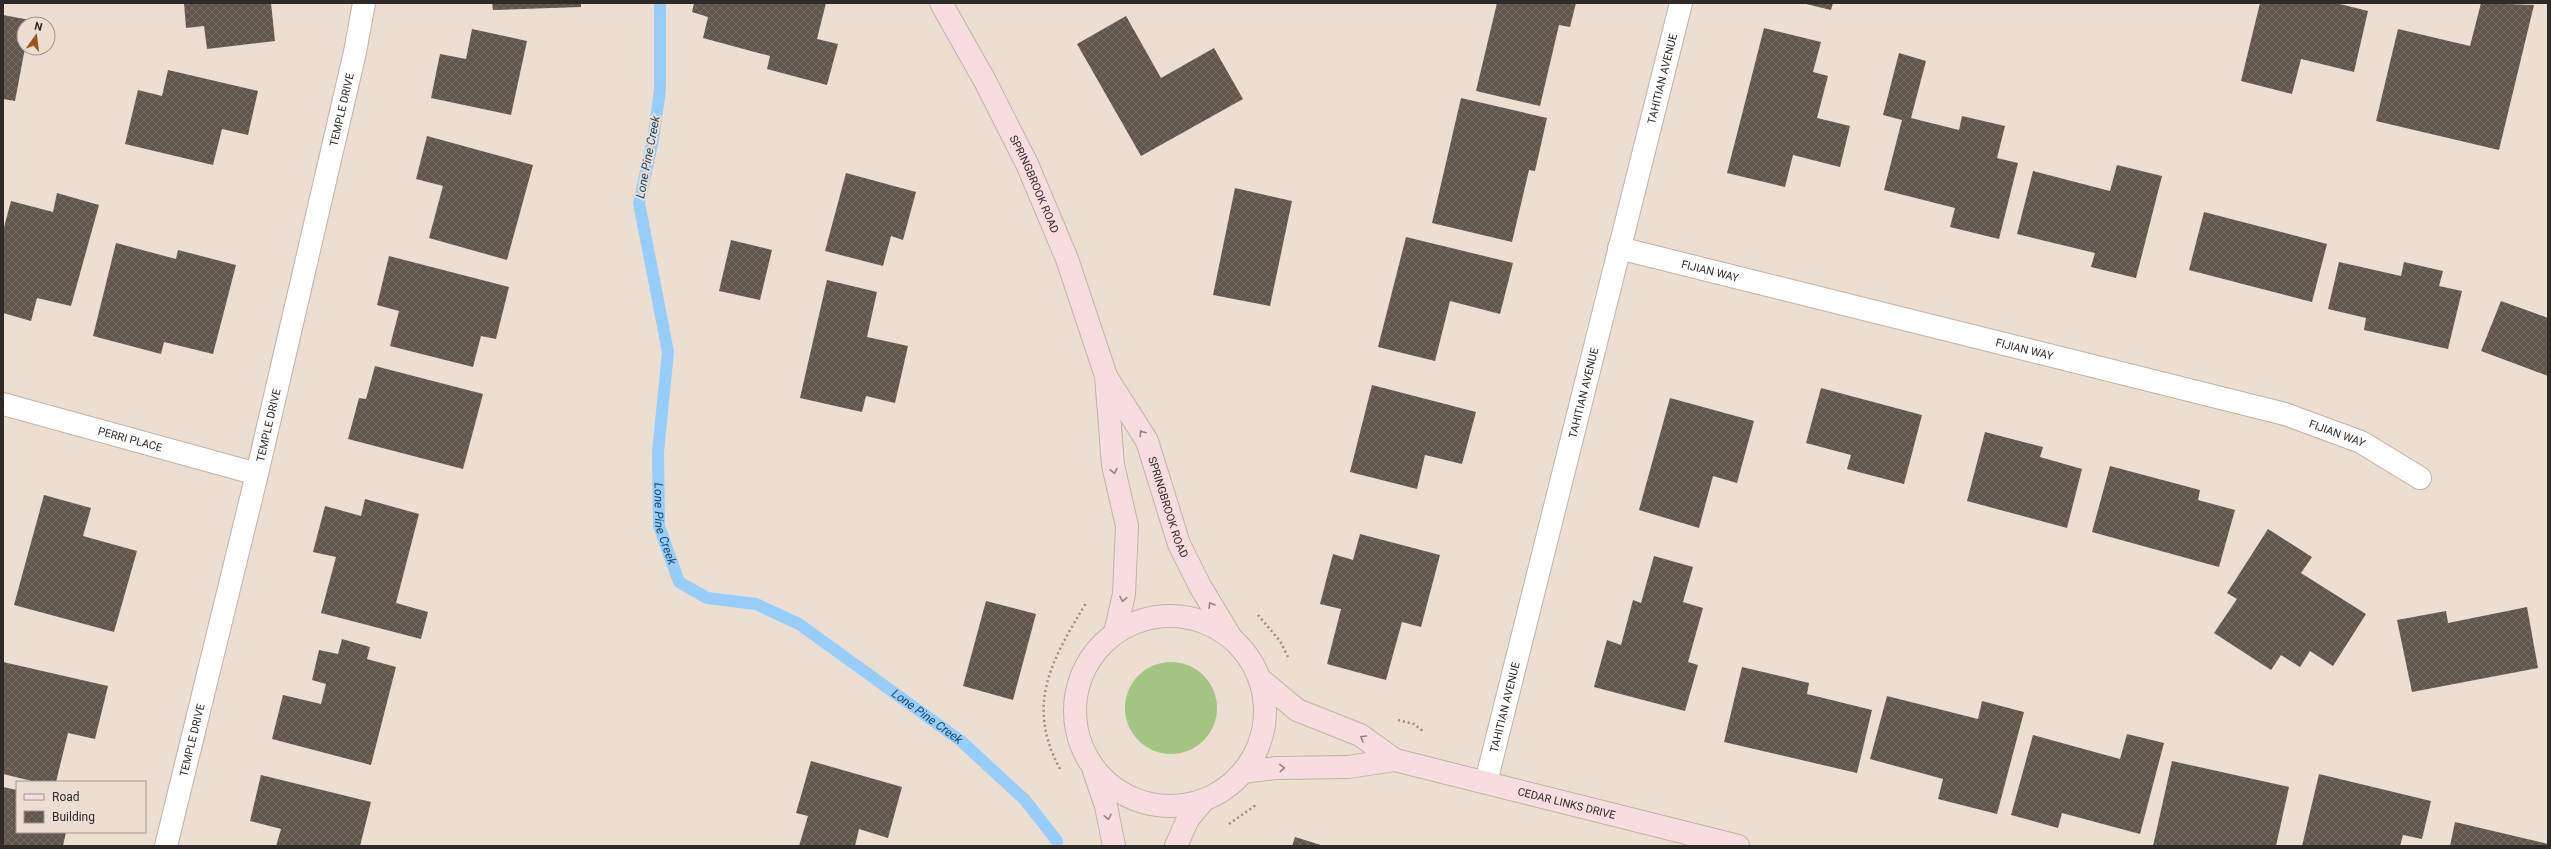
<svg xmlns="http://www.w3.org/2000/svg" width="2551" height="849" font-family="Roboto,sans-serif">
<defs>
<pattern id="building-cross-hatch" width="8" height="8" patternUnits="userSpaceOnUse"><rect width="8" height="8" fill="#61564b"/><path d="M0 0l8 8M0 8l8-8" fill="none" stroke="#746b62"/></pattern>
</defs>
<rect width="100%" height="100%" fill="#ecdfd2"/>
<circle fill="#a4c483" cx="1171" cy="708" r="46"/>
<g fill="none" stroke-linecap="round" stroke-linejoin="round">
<path stroke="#97cdfa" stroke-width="12" id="s1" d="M660 3V90L653 140 639 203 668 352 658 452 659 526 679 582 707 598 756 604 799 624 961 741 1025 800 1057 841"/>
</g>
<g fill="url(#building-cross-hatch)">
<polygon points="184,3 271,3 275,41 207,49 204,26 186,28"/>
<polygon points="492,3 581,3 581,7 493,10"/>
<polygon points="694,3 826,3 817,39 838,44 827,85 767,69 770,56 703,38 708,17 692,12"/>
<polygon points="1497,3 1576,3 1570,27 1559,25 1540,106 1476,91"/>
<polygon points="1802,3 1833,3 1831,10"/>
<polygon points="2260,3 2336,3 2368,11 2354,72 2301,59 2292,94 2241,81"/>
<polygon points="2481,3 2534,5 2499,150 2376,121 2398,29 2470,46"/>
<polygon points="3,15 30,20 29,24 24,24 25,48 15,101 3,99"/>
<polygon points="1126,16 1161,78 1214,48 1243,99 1141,156 1077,44"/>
<polygon points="1764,28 1821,42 1813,72 1828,76 1817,118 1850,126 1840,167 1793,155 1785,187 1727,173"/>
<polygon points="472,29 527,41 511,115 431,98 440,54 466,59"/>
<polygon points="1899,53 1926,61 1911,118 1959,130 1962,116 2005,126 1997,158 2018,163 1999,239 1950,227 1955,208 1884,190 1902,120 1883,115"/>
<polygon points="168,70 258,91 248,135 222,129 213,165 125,144 138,90 162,96"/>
<polygon points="1461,98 1547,118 1535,171 1529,170 1512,242 1432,223"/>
<polygon points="427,136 533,165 507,260 429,238 443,186 416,179"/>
<polygon points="2117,165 2162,176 2136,278 2091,267 2095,253 2017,234 2033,171 2110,191"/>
<polygon points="846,173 916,192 903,240 891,236 883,266 825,251"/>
<polygon points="1235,188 1292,201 1270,306 1213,295"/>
<polygon points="57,193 99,205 71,306 37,298 31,321 3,313 3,231 11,201 53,212"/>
<polygon points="2204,212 2327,244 2312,302 2189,270"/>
<polygon points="1406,237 1513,263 1500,314 1450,301 1435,361 1378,347"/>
<polygon points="731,240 772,250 760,300 719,291"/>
<polygon points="116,243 176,259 178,250 236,265 213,354 164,342 161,354 93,336"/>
<polygon points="389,256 509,287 496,339 481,336 473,367 390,346 399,311 377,305"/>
<polygon points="2339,262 2401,276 2404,262 2443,271 2439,286 2462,291 2448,349 2364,330 2366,318 2328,309"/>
<polygon points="827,280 877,292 867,337 908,346 895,403 866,396 862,412 800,398"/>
<polygon points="2501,301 2548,318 2548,376 2481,351"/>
<polygon points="375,366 483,394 463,469 348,439 359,398 366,399"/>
<polygon points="1372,385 1476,412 1462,464 1425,455 1417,489 1350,472"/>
<polygon points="1821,388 1922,415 1904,484 1847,469 1851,455 1806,443"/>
<polygon points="1670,398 1754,421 1737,483 1713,476 1699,528 1639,510"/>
<polygon points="1985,432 2043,447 2040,457 2082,469 2067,528 1967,501"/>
<polygon points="2110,466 2200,490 2198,500 2235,510 2219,567 2092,532"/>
<polygon points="44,495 91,508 83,536 137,551 114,632 14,605"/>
<polygon points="365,499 419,514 396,603 428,612 421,639 321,613 336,557 313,552 325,506 361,516"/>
<polygon points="2268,529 2312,557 2301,573 2366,614 2333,666 2310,651 2300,667 2281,655 2271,670 2214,633 2237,599 2227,593"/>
<polygon points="1360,534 1440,555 1421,627 1402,622 1386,680 1327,664 1341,609 1320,604 1333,554 1353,560"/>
<polygon points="1654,556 1693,567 1683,602 1703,608 1688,662 1698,665 1685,711 1594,687 1607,640 1621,645 1633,600 1641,603"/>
<polygon points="986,601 1036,614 1013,700 963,686"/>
<polygon points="2527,607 2538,668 2412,692 2397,620 2446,611 2448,623"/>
<polygon points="342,639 370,647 367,659 396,667 371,765 272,739 283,695 321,704 326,684 312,680 319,650 338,654"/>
<polygon points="3,662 108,686 95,739 68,733 56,782 36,782 3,774"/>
<polygon points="1742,667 1809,683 1807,694 1872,710 1857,773 1724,742"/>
<polygon points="1887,696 1978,719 1982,701 2024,712 1997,814 1938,799 1943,779 1870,759"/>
<polygon points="2127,734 2164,743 2140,834 2062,813 2058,828 2011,815 2033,735 2120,759"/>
<polygon points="811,761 902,787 888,838 859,829 855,846 799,846 808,816 796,813"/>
<polygon points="2172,761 2289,787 2276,846 2153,846"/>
<polygon points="2319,774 2431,801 2422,839 2403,835 2400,846 2302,846"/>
<polygon points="261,775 371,802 360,846 276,846 281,829 250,821"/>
<polygon points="3,787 17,790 17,832 66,832 63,846 3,846"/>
<polygon points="2455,822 2548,844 2548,846 2450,846"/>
<polygon points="1295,837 1324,846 1292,846"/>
</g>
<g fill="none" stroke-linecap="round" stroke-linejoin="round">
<g stroke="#bfb2a6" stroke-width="24">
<g id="street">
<path id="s2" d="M1619 248 2285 414 2361 442 2420 478"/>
<path id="s3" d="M3 404 257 474"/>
<path id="s4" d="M1486 782 1681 3"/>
<path id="s5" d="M166 846 257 474 355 52 364 3"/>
</g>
</g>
<g stroke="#bfb2a6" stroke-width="24">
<g id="secondary">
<path id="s6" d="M941 3 985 81 1027 164 1067 259 1106 376 1113 465 1127 526 1124 594 1115 633"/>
<path id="s7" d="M1107 378 1147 441 1179 544 1200 586 1230 636"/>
<circle cx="1170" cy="711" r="95"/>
<path id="s8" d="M1260 679 1297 710 1360 735 1395 760 1738 846"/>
<polyline points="1094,771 1106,806 1114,846"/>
<polyline points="1243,772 1276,768 1348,767 1395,760"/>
<polyline points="1176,846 1188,819 1203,801"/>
</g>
</g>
<g stroke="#999086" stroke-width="2.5" stroke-dasharray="2 3" stroke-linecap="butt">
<polyline points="1258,615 1280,641 1288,657"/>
<polyline points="1398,720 1414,724 1424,732"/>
<path d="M1060 769C1025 704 1052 660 1086 603"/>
<polyline points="1229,824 1256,805"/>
</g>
<use href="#street" stroke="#fff" stroke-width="22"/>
<use href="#secondary" stroke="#f8dde0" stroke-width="22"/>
</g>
<defs><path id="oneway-chevron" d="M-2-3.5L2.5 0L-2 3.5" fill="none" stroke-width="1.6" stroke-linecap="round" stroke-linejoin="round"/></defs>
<g stroke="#948482">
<use href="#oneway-chevron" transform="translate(1142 433) rotate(-123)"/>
<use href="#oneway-chevron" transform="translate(1114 471) rotate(78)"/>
<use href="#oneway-chevron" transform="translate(1123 599) rotate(100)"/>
<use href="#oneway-chevron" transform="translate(1211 605) rotate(-121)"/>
<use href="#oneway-chevron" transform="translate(1363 738) rotate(-149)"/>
<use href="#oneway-chevron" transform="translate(1282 768) rotate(-3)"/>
<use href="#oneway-chevron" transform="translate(1108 817) rotate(77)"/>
</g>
<g text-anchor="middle" stroke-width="4" stroke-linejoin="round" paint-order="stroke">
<g font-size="11" fill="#2f2a25" stroke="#ecdfd2">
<text dy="4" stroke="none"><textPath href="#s4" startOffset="725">TAHITIAN AVENUE</textPath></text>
<text dy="4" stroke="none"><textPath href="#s5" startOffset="757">TEMPLE DRIVE</textPath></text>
<text dy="4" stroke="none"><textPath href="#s6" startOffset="204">SPRINGBROOK ROAD</textPath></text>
<text dy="4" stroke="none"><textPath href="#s2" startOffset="94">FIJIAN WAY</textPath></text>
<text dy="4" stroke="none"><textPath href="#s2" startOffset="418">FIJIAN WAY</textPath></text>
<text dy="4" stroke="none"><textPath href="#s4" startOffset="401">TAHITIAN AVENUE</textPath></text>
<text dy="4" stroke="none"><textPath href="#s5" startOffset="433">TEMPLE DRIVE</textPath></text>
<text dy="4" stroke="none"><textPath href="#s2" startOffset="742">FIJIAN WAY</textPath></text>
<text dy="4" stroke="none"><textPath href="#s3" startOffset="132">PERRI PLACE</textPath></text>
<text dy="4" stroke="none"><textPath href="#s7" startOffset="144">SPRINGBROOK ROAD</textPath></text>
<text dy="4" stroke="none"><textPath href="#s4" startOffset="77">TAHITIAN AVENUE</textPath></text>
<text dy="4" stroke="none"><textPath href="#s5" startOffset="109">TEMPLE DRIVE</textPath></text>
<text dy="4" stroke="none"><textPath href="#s8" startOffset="336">CEDAR LINKS DRIVE</textPath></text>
</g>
<g font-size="12" font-style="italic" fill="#14486c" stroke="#ecdfd2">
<text transform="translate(648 157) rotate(-79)" y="4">Lone Pine Creek</text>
<text dy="4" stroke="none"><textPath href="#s1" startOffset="527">Lone Pine Creek</textPath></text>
<text dy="4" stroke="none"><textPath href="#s1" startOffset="875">Lone Pine Creek</textPath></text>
</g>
</g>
<rect width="2551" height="849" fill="none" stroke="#2f2a25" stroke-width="8"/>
<rect x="16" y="781" width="130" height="52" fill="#ecdfd2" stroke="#a0978d"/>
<rect x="24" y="794" width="20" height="6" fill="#f8dde0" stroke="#a0978d"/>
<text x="52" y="801" font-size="12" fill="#2f2a25">Road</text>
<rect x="24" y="811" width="20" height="12" fill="url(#building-cross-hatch)" stroke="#a0978d"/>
<text x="52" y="821" font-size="12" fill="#2f2a25">Building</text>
<g transform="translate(36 36) rotate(14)"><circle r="19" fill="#ecdfd2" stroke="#a0978d"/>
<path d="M0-3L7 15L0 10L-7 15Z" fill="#945918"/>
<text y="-6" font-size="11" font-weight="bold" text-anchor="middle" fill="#2f2a25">N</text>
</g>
</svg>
